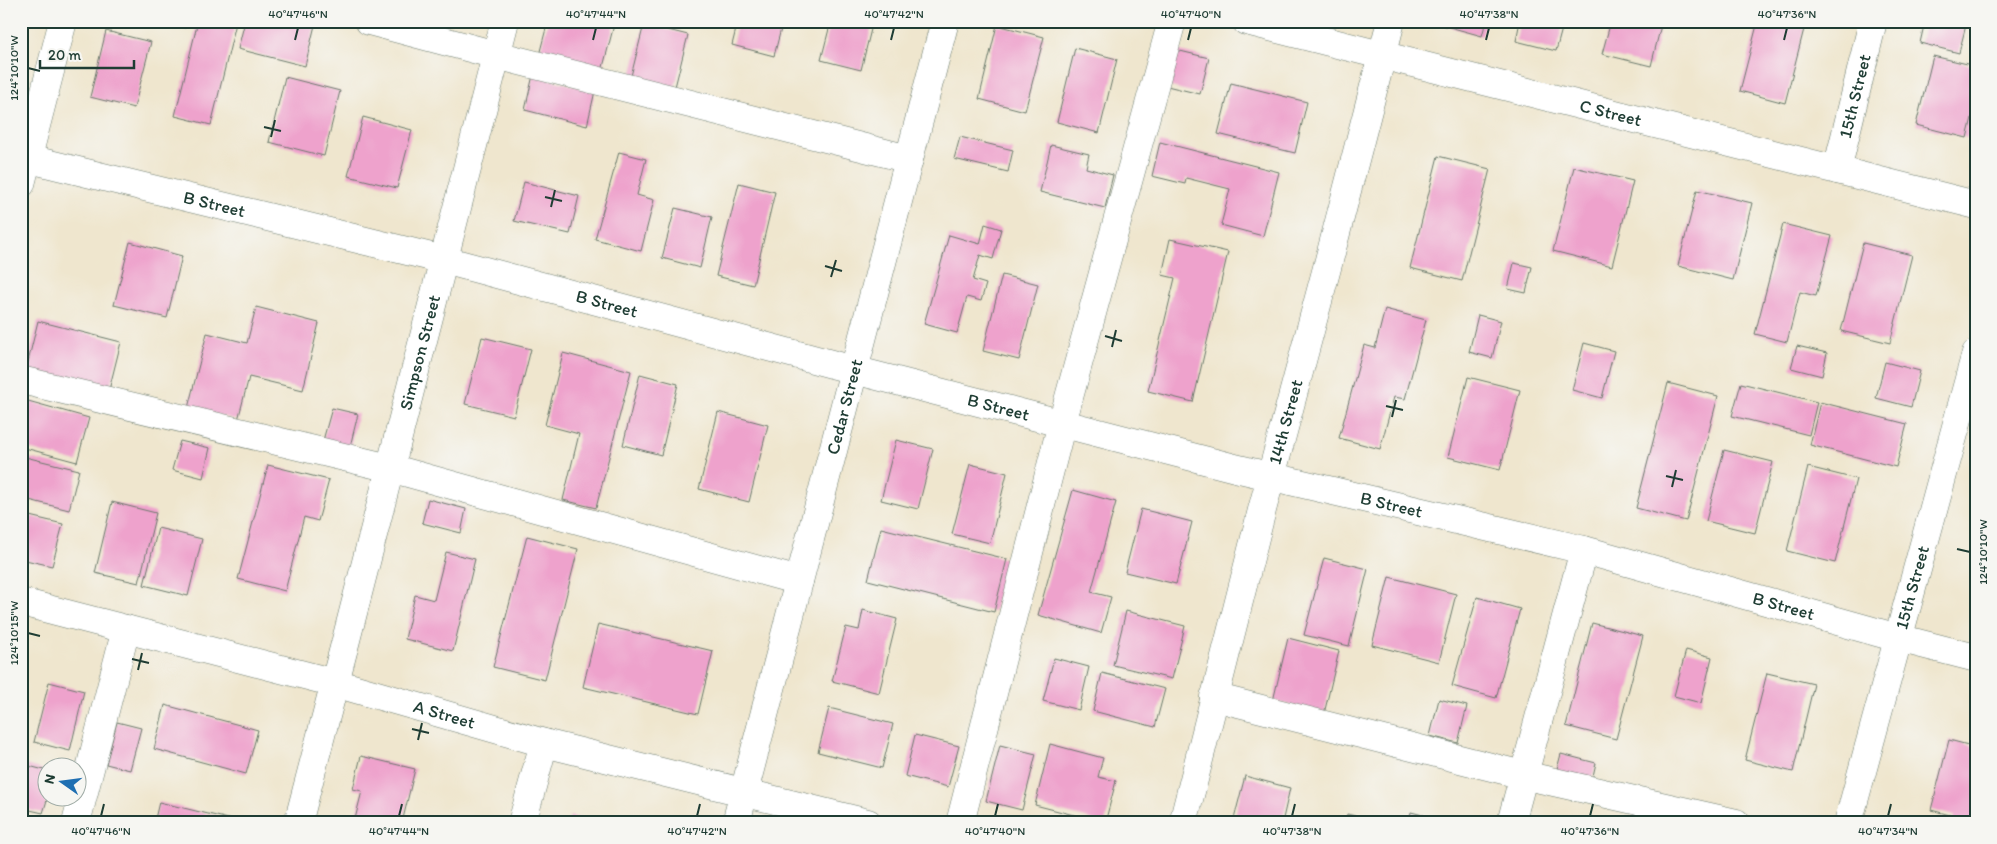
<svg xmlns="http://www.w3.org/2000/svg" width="1997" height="844" font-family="Itim,sans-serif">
<rect width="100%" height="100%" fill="#f6f6f2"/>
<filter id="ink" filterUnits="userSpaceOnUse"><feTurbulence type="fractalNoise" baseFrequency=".02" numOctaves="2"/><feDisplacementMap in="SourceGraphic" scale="10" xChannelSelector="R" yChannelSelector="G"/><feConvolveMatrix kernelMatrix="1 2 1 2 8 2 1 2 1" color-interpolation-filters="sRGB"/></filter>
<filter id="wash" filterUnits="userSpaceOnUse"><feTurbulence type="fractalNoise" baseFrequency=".0096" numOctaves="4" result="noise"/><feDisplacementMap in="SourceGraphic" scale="20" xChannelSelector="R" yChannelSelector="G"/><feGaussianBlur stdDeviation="1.12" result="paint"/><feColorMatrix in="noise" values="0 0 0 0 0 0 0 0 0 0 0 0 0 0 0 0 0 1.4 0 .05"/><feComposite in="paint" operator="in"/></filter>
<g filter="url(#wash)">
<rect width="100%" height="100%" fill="#efe6ce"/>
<g id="blocks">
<g fill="#eea2cc">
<polygon points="160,21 187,21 185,28"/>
<polygon points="198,21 228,21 236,23 211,125 175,116"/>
<polygon points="245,21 316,21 305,66 238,49"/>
<polygon points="548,21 615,21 602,71 539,55"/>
<polygon points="738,21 783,21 774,56 732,45"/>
<polygon points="831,21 873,21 861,70 821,60"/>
<polygon points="1435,21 1486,21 1482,36 1435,23"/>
<polygon points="1520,21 1564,21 1556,51 1516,41"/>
<polygon points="1611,21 1662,21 1651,66 1602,54"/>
<polygon points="1758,21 1774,21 1804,29 1785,103 1740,91"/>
<polygon points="1925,21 1967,21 1959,53 1920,43"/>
<polygon points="644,24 688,35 675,87 631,76"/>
<polygon points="997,25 1044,37 1025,111 979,99"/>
<polygon points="106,31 151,42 134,108 90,97"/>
<polygon points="1075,48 1117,59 1099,133 1057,122"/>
<polygon points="1176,50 1209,58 1200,94 1167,86"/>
<polygon points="1933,56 1976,66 1976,102 1967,138 1916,125"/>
<polygon points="533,75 595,91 587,126 525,110"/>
<polygon points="285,77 340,91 324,156 269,142"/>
<polygon points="1231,83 1307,102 1295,153 1218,134"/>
<polygon points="363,117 412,130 397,188 348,176"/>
<polygon points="960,137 1013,150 1008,172 954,159"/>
<polygon points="1160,142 1279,172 1263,236 1221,225 1230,189 1186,178 1185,184 1152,176"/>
<polygon points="1051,145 1089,154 1086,168 1113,175 1105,208 1040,192"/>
<polygon points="619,152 646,159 637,195 654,200 641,251 595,239"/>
<polygon points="1438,156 1490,169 1462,281 1410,268"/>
<polygon points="1574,167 1633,181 1612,266 1553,251"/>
<polygon points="524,182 579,196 570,234 514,221"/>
<polygon points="739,183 775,192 753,285 716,276"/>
<polygon points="1697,190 1752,203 1733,280 1678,266"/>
<polygon points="675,208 712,217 700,268 662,258"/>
<polygon points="985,224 1001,229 993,259 980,255 973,280 986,284 981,301 967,297 957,333 924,324 949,235 980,244"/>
<polygon points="1783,224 1832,236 1816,296 1800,292 1787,342 1755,334"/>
<polygon points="1170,239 1228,252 1193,402 1148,391 1175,278 1162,275"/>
<polygon points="130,242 182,256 167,318 114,305"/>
<polygon points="1863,243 1912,255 1890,343 1841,331"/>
<polygon points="1514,263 1532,267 1526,293 1508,289"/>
<polygon points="1002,275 1038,284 1019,360 983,351"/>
<polygon points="256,307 319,323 303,390 249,377 238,420 188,408 207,333 247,343"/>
<polygon points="1385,309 1426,320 1405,399 1394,397 1380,449 1339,438 1364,345 1375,348"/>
<polygon points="1478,315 1501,321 1492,358 1469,352"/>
<polygon points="38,321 121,342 109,390 26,370"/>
<polygon points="482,337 531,349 514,416 465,404"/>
<polygon points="1584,343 1614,351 1602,398 1572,390"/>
<polygon points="1797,346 1827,353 1822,376 1791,368"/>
<polygon points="563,353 631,371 596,508 563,500 579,434 545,425"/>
<polygon points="1885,362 1920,371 1911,407 1876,398"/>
<polygon points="640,374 678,384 661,455 623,445"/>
<polygon points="1468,377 1520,390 1500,470 1448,457"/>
<polygon points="1668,383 1718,396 1686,521 1636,508"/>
<polygon points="1741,383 1817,402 1809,435 1732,416"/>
<polygon points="21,399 89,418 77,462 21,447"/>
<polygon points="1820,402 1907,424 1896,467 1810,445"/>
<polygon points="332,408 358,414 349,451 322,444"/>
<polygon points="718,412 768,425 749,502 699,489"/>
<polygon points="896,440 933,449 918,509 881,500"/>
<polygon points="180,441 210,448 203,478 172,470"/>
<polygon points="1724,450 1773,462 1755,533 1706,521"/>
<polygon points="21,456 79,470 69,510 21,498"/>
<polygon points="970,464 1007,473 990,543 952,534"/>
<polygon points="268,465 329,480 318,521 304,517 285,591 238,579"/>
<polygon points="1808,467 1856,479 1835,563 1787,551"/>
<polygon points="1073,490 1116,502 1091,592 1111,597 1101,633 1038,615"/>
<polygon points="428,499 466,509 461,533 422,523"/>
<polygon points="112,502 156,513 139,583 95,573"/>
<polygon points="1141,509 1192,522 1176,584 1125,572"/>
<polygon points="21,514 63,524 52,566 21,559"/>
<polygon points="158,528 202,539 188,596 144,585"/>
<polygon points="881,528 1007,559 994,612 868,580"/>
<polygon points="527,536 578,549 545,680 493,667"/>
<polygon points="446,552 475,559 453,651 405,639 415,595 434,600"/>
<polygon points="1324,558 1368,569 1349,646 1304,635"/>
<polygon points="1389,577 1456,594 1439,662 1372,645"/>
<polygon points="1477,597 1520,609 1496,698 1452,686"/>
<polygon points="863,610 897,619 879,693 832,681 846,627 859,630"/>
<polygon points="1126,611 1185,626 1172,679 1113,665"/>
<polygon points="1592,623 1643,636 1616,739 1566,726"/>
<polygon points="598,624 713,651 698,714 583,687"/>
<polygon points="1288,638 1339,651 1324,714 1273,701"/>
<polygon points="1686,650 1712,657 1701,703 1674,696"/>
<polygon points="1054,658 1089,667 1079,710 1043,701"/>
<polygon points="1102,673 1165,689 1155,727 1093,711"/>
<polygon points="1767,673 1814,684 1793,772 1745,760"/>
<polygon points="49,682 84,691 70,751 34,742"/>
<polygon points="1439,699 1467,706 1458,743 1430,736"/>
<polygon points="165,705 258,730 246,774 154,749"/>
<polygon points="829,708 893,724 882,768 818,752"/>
<polygon points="117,722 141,728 130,770 106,764"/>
<polygon points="915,735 959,746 948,787 905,776"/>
<polygon points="1949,740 1976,747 1976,823 1952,823 1954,816 1931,810"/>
<polygon points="1050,744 1103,758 1098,777 1116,781 1105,823 1035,805"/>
<polygon points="1000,745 1036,754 1022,810 986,801"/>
<polygon points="1561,754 1596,763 1590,789 1554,780"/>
<polygon points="361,756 415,769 402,823 354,823 362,791 353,789"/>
<polygon points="21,764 48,771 48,797 43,813 21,808"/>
<polygon points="1245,776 1290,788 1282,823 1233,823"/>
<polygon points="159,802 241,822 241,823 154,823"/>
<polygon points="1637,805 1702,823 1632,823"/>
<polygon points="1411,812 1450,822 1450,823 1409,823"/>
<polygon points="1347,814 1381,822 1381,823 1345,823"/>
<polygon points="570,816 594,822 594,823 568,823"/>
</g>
</g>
</g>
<g filter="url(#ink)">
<use href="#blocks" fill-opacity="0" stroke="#68786a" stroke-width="1"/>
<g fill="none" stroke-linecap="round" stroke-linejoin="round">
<g stroke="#68786a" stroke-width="29">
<g id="minor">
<polyline points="369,21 496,55 909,159"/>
<path id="s1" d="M1246 21 1976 205"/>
<path id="s2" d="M21 157 444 260 854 370 1235 468 1584 550 1898 638 1976 658"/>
<path id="s3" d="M1837 170 1873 21"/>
<polyline points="21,184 63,21"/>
<polyline points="21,380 390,468 799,581"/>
<path id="s4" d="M21 602 335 683 544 743 868 823"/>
<polyline points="1214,697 1523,775 1736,823"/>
<polyline points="76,823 126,629"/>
<path id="s5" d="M298 823 346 640 505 21"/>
<polyline points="522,823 544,743"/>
<path id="s6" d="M736 823 945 21"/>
<polyline points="960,823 1062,423 1172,21"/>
<path id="s7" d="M1183 823 1262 510 1328 264 1391 21"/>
<polyline points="1511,823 1584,550"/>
<path id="s8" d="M1848 823 1976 353"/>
</g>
</g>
<use href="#minor" stroke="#fff" stroke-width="28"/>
</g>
</g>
<path fill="none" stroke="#1f3d34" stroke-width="2" d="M295 40 298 28M593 40 596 28M891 40 894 28M1188 40 1191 28M1486 40 1489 28M1784 40 1787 28M28 68 40 71M264 127 281 131M271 137 275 120M545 197 562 201M551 207 555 190M825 266 842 271M831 277 836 260M1105 336 1122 341M1112 347 1116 330M1386 406 1403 410M1392 417 1396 400M1666 476 1683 480M1672 487 1676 470M1957 549 1970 552M28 633 40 636M132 659 149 663M138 670 142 653M412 729 429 733M418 740 422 723M101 816 104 804M399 816 402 804M697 816 700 804M995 816 998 804M1292 816 1295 804M1590 816 1593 804M1888 816 1891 804"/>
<g text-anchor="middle" stroke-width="5" stroke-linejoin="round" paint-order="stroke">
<g font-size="18" fill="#1f3d34" stroke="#f6f6f2">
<text dy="6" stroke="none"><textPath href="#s3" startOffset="76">15th Street</textPath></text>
<text dy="6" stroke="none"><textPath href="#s1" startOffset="376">C Street</textPath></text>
<text dy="6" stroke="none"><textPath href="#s2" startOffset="199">B Street</textPath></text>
<text dy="6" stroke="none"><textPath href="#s2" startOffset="604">B Street</textPath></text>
<text dy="6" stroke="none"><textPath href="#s5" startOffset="486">Simpson Street</textPath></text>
<text dy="6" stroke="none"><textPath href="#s6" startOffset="430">Cedar Street</textPath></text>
<text dy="6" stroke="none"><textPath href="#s2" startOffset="1009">B Street</textPath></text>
<text dy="6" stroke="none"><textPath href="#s7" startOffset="414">14th Street</textPath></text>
<text dy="6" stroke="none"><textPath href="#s2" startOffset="1414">B Street</textPath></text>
<text dy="6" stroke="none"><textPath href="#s8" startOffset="244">15th Street</textPath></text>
<text dy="6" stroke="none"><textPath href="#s2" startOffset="1819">B Street</textPath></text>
<text dy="6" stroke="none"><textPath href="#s4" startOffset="438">A Street</textPath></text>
</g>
</g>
<rect width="1997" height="844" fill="none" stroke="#f6f6f2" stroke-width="55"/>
<g transform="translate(62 782) rotate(284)"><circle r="24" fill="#f6f6f2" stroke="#a0aca6"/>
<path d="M0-4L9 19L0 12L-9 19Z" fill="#1f6fb2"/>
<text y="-8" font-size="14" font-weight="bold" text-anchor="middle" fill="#1f3d34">N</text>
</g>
<path d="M40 60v8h94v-8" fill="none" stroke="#1f3d34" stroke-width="2.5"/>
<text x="48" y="60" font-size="15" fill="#1f3d34" stroke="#f6f6f2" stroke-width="4" paint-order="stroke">20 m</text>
<rect x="28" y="28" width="1942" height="788" fill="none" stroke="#1f3d34" stroke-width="2"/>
<g font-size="12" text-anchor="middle" fill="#1f3d34">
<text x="298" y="18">40°47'46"N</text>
<text x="596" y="18">40°47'44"N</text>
<text x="894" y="18">40°47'42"N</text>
<text x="1191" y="18">40°47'40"N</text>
<text x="1489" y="18">40°47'38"N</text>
<text x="1787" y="18">40°47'36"N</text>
<text transform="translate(14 68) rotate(-90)" y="4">124°10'10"W</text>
<text transform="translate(1983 552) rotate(-90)" y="4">124°10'10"W</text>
<text transform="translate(14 633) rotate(-90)" y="4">124°10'15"W</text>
<text x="101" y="835">40°47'46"N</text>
<text x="399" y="835">40°47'44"N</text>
<text x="697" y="835">40°47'42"N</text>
<text x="995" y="835">40°47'40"N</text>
<text x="1292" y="835">40°47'38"N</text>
<text x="1590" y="835">40°47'36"N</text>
<text x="1888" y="835">40°47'34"N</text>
</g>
</svg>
